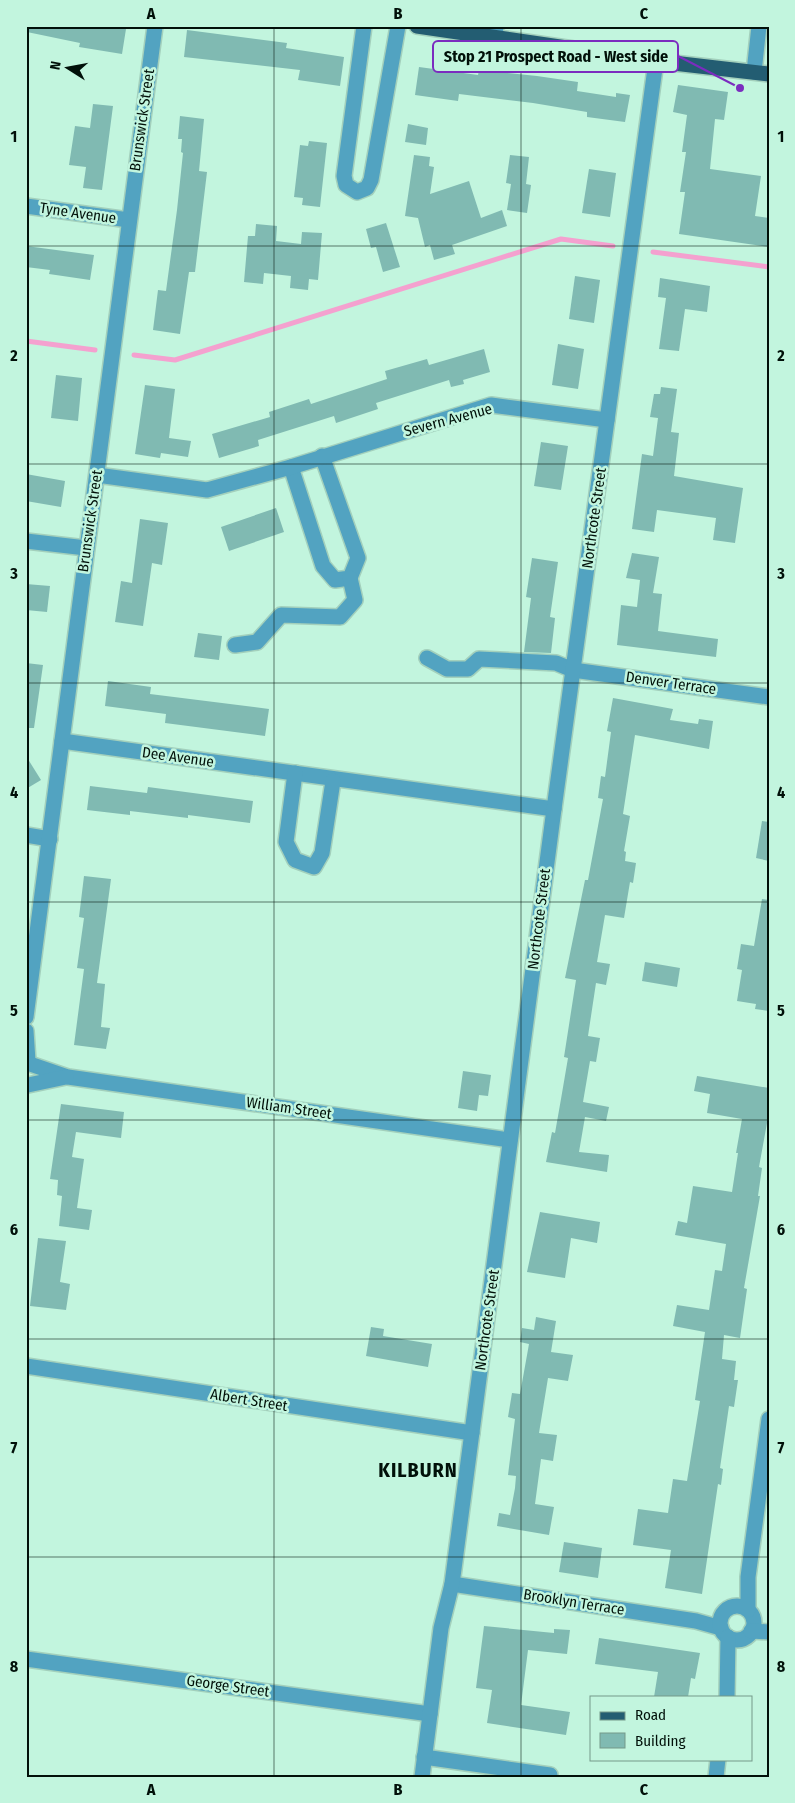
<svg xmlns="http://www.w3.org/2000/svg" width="795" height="1803" font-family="'Fira Sans Condensed',sans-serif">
<rect width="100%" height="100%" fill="#c2f5de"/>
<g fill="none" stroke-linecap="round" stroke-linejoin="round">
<g stroke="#f4a1cf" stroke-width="5">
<polyline points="653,252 769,267"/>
<polyline points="26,341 95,350"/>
<polyline points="134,355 175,360 561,239 613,246"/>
</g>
</g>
<g fill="#80bab2">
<polygon points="28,26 110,26 126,29 122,54 79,47 80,43 27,32"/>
<polygon points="187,30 287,43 286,48 344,57 340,86 298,80 300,70 184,57"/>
<polygon points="419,67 478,75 479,70 537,76 578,82 577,91 616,97 616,93 630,95 625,122 587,117 587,112 533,103 459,94 458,101 415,95"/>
<polygon points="678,85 728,92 724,120 715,119 710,169 761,176 755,216 769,218 769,247 679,234 685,192 680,192 686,152 682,152 687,115 673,112"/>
<polygon points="93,104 113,106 102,190 83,188 86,167 69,165 75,126 90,128"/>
<polygon points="180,116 204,119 199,171 207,172 195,272 189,272 180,334 153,330 158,290 166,291 177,210 183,153 181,152 182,139 178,139"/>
<polygon points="408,124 428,128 426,145 405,142"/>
<polygon points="309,141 327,143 320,207 302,205 303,198 294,197 300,145 308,146"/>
<polygon points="414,155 430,157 429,166 434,167 430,194 469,181 481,218 502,210 507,226 452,245 455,254 434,260 430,245 425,247 418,218 405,216"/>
<polygon points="510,155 529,157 526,184 531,185 527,213 507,210 511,184 506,183"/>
<polygon points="589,169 616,173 610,217 582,213"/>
<polygon points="386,223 400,267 383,272 376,247 371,248 366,229"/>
<polygon points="256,224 277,226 276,241 301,244 302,232 322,233 318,280 309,279 308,290 290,288 291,276 264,273 263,284 244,282 248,236 255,236"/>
<polygon points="26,246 94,255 90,280 49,274 50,270 26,267"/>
<polygon points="575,276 600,280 594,323 569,319"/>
<polygon points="660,278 710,286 707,312 685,309 679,351 659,349 666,298 658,297"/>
<polygon points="558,344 584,349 578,389 552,385"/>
<polygon points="484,349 490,372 463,380 464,384 451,387 449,380 376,403 378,409 336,423 334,416 258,440 259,446 219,458 212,434 270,417 269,412 309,399 311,404 387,379 385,371 427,359 429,365"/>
<polygon points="56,375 82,378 78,421 51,418"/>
<polygon points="145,385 175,389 169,438 191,441 188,457 161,453 160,458 135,454"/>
<polygon points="661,387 677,389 671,432 679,433 674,476 743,488 735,543 713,540 716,518 657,510 654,532 632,529 642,454 653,456 658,418 650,417 654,394 660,394"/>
<polygon points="541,442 568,446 561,490 534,486"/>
<polygon points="26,474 65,481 61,507 26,501"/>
<polygon points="276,508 284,532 229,551 221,527"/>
<polygon points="140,519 168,523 162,565 152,563 143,626 115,622 121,581 132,583"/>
<polygon points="632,553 659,557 653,593 662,594 658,631 718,639 716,657 617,645 621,605 637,607 640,580 626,578"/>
<polygon points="532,558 558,562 550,617 555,618 551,653 524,652 531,598 526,597"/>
<polygon points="26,584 50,586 47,612 26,610"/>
<polygon points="198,633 222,636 219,660 194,657"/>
<polygon points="26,663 43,665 34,728 26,728"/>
<polygon points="108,681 151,687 150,694 269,709 265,736 165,723 166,714 105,706"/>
<polygon points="613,698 673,709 670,720 698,724 699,719 713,721 709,749 635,735 623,814 630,816 624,851 626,852 625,861 636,863 633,883 630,882 624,918 605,915 597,962 610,964 606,985 596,983 588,1036 600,1038 596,1062 590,1061 583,1102 609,1107 606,1121 585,1117 579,1152 609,1155 607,1172 546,1162 552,1132 555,1133 561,1099 568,1058 564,1057 576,980 565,978 585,880 588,880 603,799 598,798 601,776 605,777 611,732 607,731"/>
<polygon points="26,756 41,780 26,789"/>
<polygon points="90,786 147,793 148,787 253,801 250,823 188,815 188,818 130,811 130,815 87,810"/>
<polygon points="762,821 769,822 769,861 756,858"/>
<polygon points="84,876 111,879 97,983 105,984 101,1027 110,1028 106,1049 74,1045 84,969 77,968 84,918 79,917"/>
<polygon points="762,899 769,900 769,1011 755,1009 756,1004 737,1001 742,970 737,969 741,944 754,946"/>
<polygon points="645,962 680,968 677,987 642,981"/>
<polygon points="463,1071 491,1075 488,1096 479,1095 477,1111 458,1108"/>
<polygon points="697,1076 769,1088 769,1123 767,1123 759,1167 762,1168 758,1196 760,1196 744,1288 747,1289 740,1338 724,1335 722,1359 736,1361 734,1380 738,1380 734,1407 729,1406 720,1468 723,1469 721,1485 718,1484 702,1594 665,1588 671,1550 633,1545 638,1509 668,1513 673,1479 687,1481 700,1401 695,1400 705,1332 673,1326 677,1305 709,1310 715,1270 722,1271 726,1244 675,1235 678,1221 687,1223 693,1186 732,1192 738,1153 736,1153 742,1119 707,1113 710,1094 694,1091"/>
<polygon points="61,1104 124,1112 121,1138 76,1132 72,1157 84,1159 77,1208 92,1210 89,1230 59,1226 62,1196 57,1195 58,1180 50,1179"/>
<polygon points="540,1212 600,1222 597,1243 571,1238 565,1278 527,1272"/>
<polygon points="38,1238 66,1241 60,1282 70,1284 66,1310 30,1306"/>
<polygon points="536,1317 556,1321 551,1352 573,1355 568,1381 548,1378 539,1433 557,1435 553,1461 541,1459 535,1504 554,1507 549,1535 497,1526 499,1513 510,1515 515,1488 516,1476 508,1475 515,1419 508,1417 512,1393 520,1394 529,1344 520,1342 522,1328 534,1330"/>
<polygon points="371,1327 384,1329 383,1336 432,1344 428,1367 366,1356"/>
<polygon points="564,1542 602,1548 598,1578 559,1572"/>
<polygon points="484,1626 554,1633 554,1629 570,1630 567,1654 528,1650 521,1705 570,1712 566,1735 487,1723 492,1690 476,1688"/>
<polygon points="599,1638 700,1653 695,1679 691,1678 688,1697 654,1697 658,1672 595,1664"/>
</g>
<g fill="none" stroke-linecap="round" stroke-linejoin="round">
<g stroke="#a3d0bc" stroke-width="18">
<g id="minor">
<polyline points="364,26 344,176 346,185 357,192 367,188 371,180 398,26"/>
<polyline points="495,37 496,26"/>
<polyline points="754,72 759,26"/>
<polyline points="26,206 129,220"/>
<polyline points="291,467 323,566 335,580 350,578 358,558 322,456"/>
<polyline points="97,475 207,490 291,467 491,405 607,420"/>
<polyline points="26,541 86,548"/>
<polyline points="235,645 257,642 281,615 340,617 355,600 350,578"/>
<polyline points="427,658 447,669 468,669 479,659 556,663 573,670 769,697"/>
<polyline points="62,741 554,809"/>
<polyline points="295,773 286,842 295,860 314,867 322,853 333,781"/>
<polyline points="26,835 50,839"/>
<polyline points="26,1017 155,26"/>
<polyline points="26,1031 28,1061"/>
<polyline points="30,1064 68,1077 510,1140"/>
<polyline points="28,1085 66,1077"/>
<polyline points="26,1366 472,1433"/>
<polyline points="452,1584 696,1621 721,1628"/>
<circle cx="737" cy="1623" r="17"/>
<polyline points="748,1610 748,1577 769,1419"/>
<polyline points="751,1631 769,1632"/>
<polyline points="26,1659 430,1714"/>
<polyline points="727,1697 728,1637"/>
<polyline points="424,1757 550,1775 550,1777"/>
<polyline points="422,1777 441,1628 452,1584 554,809 656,61"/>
<polyline points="716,1777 718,1759"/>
</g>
</g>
<g stroke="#a3d0bc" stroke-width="18">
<polyline id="major" points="417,26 656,61 769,74"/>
</g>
<use href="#minor" stroke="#52a3c1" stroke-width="15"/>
<use href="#major" stroke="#235d72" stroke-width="15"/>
</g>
<path fill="none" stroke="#011009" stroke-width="1" stroke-opacity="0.55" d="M274 26V1777M521 26V1777M26 246H769M26 464H769M26 683H769M26 902H769M26 1120H769M26 1339H769M26 1557H769"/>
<g text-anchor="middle" stroke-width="5" stroke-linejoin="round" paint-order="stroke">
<g font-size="15" fill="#011009" stroke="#c2f5de">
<text transform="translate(142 120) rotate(-82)" y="5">Brunswick Street</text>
<text transform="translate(78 213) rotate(8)" y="5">Tyne Avenue</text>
<text transform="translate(448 420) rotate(-15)" y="5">Severn Avenue</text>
<text transform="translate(594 518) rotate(-82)" y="5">Northcote Street</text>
<text transform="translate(90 521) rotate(-82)" y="5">Brunswick Street</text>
<text transform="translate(671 683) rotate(8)" y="5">Denver Terrace</text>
<text transform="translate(178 757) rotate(8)" y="5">Dee Avenue</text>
<text transform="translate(539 919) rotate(-83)" y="5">Northcote Street</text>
<text transform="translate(289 1108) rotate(8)" y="5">William Street</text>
<text transform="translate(487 1320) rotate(-82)" y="5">Northcote Street</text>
<text transform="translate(249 1400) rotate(9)" y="5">Albert Street</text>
<text transform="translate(574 1602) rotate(9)" y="5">Brooklyn Terrace</text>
<text transform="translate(228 1686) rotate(8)" y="5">George Street</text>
</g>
<g font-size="20" font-weight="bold" letter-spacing="1" fill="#011009" stroke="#c2f5de">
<text x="418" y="1477">KILBURN</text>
</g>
</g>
<path fill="none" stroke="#7b2cbf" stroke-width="2" d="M740 88L678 56"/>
<circle fill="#7b2cbf" stroke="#c2f5de" stroke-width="2" cx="740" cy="88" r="5"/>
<rect fill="#c2f5de" stroke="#7b2cbf" stroke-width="2" x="433" y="41" width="245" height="31" rx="5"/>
<g font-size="16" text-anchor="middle" font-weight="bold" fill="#011009">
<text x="556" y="62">Stop 21 Prospect Road - West side</text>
</g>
<rect width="795" height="1803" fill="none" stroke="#c2f5de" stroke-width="55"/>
<rect x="590" y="1696" width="162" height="65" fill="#c2f5de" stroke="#759989"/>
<rect x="600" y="1712" width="25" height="8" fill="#235d72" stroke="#759989"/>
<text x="635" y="1720" font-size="15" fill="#011009">Road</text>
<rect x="600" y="1733" width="25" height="15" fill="#80bab2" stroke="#759989"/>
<text x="635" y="1746" font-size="15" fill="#011009">Building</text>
<g transform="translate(68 68) rotate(281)" stroke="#c2f5de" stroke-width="4" paint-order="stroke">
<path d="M0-4L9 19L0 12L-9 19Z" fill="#011009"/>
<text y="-8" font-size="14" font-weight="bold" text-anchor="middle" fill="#011009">N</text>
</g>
<rect x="28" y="28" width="740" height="1748" fill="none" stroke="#011009" stroke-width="2"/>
<g font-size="16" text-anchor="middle" font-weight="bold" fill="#011009">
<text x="151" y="19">A</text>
<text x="398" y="19">B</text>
<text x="644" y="19">C</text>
<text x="14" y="142">1</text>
<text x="781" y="142">1</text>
<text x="14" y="361">2</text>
<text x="781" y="361">2</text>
<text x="14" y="579">3</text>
<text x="781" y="579">3</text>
<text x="14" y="798">4</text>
<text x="781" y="798">4</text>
<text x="14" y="1016">5</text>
<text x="781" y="1016">5</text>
<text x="14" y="1235">6</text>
<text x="781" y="1235">6</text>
<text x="14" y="1453">7</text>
<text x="781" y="1453">7</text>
<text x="14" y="1672">8</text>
<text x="781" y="1672">8</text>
<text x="151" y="1795">A</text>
<text x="398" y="1795">B</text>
<text x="644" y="1795">C</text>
</g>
</svg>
